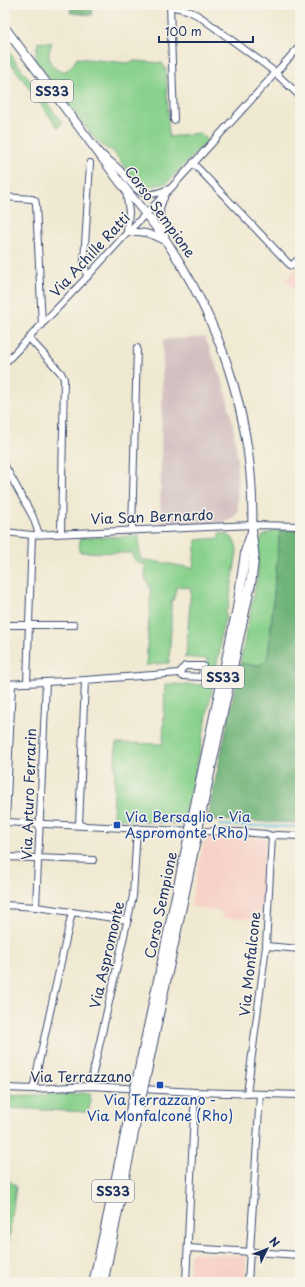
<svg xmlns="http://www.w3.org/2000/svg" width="305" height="1287" font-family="'Playpen Sans',sans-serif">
<rect width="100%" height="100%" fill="#f7f3e8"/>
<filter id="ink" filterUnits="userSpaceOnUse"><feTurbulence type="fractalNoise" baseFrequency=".025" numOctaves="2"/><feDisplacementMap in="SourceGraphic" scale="8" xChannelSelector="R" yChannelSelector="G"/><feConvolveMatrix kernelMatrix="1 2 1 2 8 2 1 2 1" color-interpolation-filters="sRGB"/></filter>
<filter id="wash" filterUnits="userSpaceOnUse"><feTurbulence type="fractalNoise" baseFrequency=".012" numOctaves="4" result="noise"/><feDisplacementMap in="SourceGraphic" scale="16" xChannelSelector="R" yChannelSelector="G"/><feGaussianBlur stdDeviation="0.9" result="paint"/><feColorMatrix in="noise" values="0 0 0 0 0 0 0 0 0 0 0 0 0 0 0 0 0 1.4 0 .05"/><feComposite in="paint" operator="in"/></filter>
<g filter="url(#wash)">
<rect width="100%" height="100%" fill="#f0e9d2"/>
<g fill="#f7d1c7">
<polygon points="300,266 300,297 285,279"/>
<polygon points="205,836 263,838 266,841 261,919 222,918 221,912 190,906"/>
<polygon points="194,1253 244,1256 246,1259 245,1282 189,1282 190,1257"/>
</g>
<polygon fill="#d2bfc0" points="205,337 224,386 233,425 237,458 238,511 232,519 223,523 160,525 163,340"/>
<g fill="#89d18d" stroke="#528076">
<path d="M38 42 52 43C50 48 49 52 49 56 49 61 51 65 55 68 64 77 72 67 77 58L127 63 135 61 162 63 166 69 169 137 199 133 208 140 167 183 149 187 142 186 136 181 112 150 107 149 94 138 35 60Z"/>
<polygon points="5,47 62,123 58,128 5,55"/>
<polygon points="280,529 268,657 260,665 240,664 258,572 258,543 264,535"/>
<path d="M219 533C231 533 236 540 237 551L228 609 225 612 226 616 219 642 221 643 200 751 183 825 113 818 116 743 163 744 165 684 206 685 207 659 184 657 186 656 191 588 177 586 173 601H171V628L169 663 146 665 151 590 145 577 146 565 137 563 133 557V553L79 552 80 538 139 536 140 559 193 568 196 540 219 538Z"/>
<polygon points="90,1093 91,1100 88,1112 5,1108 5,1096"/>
<polygon points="5,1178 16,1186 5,1270"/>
</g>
<g fill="#6eb378" stroke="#44716b">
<polygon points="71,5 93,5 92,15 70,13"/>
<polygon points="280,529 300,529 300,823 207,820 240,664 260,665 268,657"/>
</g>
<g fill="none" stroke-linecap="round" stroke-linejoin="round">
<polyline stroke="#5cbddb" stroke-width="2" points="219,825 300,827"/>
</g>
</g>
<g filter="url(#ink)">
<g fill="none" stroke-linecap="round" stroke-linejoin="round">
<g stroke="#3b4b6f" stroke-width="8">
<g id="minor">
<polyline points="170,5 174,120"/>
<polyline points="170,6 187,10 199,16 271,69 300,96"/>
<path d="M103 155C108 160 114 164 120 170 128 178 135 193 148 194 155 195 163 191 169 189"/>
<polyline points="193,163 291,266 300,258"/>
<polyline points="126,191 129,212 127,231"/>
<polyline points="5,197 32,199 35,200 36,204 42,325"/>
<path d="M164 198C155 214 164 224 166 240"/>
<path d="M127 233C141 230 152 234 165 241"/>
<polyline points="87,277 84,262 90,163"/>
<polyline points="29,338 61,373 64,379 61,533"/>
<polyline points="5,363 87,277 127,233 171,188 300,46"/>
<polyline points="5,466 33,517 39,534"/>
<polyline points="132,530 137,348"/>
<polyline points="5,532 32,535 252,525 300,526"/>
<polyline points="5,625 74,625"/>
<polygon points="185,666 203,666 202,677 182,676 180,673 182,669"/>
<polyline points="27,683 32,535"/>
<polyline points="5,684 85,680 180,673"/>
<polyline points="5,822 165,830 240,832 266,834 272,836 277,835 300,836"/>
<polyline points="6,822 12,684"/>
<polyline points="79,825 85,680"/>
<polyline points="5,857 93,860"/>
<polyline points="5,905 36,907 128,920"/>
<polyline points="36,907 46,682"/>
<polyline points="266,946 300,949"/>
<polyline points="90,1086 133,896 137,828"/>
<polyline points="5,1088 33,1089 90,1086 195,1092 300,1095"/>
<polyline points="33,1089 72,912"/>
<polyline points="247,1094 266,946 272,836"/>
<polyline points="188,1248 300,1255"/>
<polyline points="186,1282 195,1092"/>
<polyline points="248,1282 260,1094"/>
</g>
</g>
<g stroke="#3b4b6f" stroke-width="10">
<path id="major" d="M5 28C43 78 80 128 117 178 135 202 156 224 172 250 226 334 256 433 252 533"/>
</g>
<g stroke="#3b4b6f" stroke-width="11">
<g id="highway">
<polyline points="192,821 237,611 246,550 252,533"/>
<polyline points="199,822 251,581 254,555 252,538"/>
<polyline points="137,1081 189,837"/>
<polyline points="144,1083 196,838"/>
<polyline points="94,1282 133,1100"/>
<polyline points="103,1282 140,1101"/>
</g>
</g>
<use href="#minor" stroke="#fff" stroke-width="6"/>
<use href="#major" stroke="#fff" stroke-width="8"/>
<use href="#highway" stroke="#fff" stroke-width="9"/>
<g stroke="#3b4b6f" stroke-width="11" stroke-linecap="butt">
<g id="highway-bridge">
<polyline points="189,837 192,821"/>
<polyline points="196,838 199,822"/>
<polyline points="133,1100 137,1081"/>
<polyline points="140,1101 144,1083"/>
</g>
</g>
<use href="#highway-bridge" stroke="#fff" stroke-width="9"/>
</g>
</g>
<g fill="#1a4fb4" stroke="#f7f3e8" stroke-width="1.5">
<rect x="113" y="821" width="8" height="8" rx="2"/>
<rect x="156" y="1081" width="8" height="8" rx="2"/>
</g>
<g text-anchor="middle" stroke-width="3" stroke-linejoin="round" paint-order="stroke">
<g fill="#f7f3e8" stroke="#5d6a87" stroke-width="1">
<rect x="31" y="80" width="42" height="22" rx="3"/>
<rect x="202" y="666" width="42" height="22" rx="3"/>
<rect x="92" y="1180" width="42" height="22" rx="3"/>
</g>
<g font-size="13" font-weight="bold" fill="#1b2f5e">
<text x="52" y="96">SS33</text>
<text x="223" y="682">SS33</text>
<text x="113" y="1196">SS33</text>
</g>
<g font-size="14" fill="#1b2f5e" stroke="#f7f3e8">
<text transform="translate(160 212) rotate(54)" y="5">Corso Sempione</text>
<text transform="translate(90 255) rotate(-47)" y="5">Via Achille Ratti</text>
<text transform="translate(152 517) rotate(-2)" y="5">Via San Bernardo</text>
<text transform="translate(29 794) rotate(-88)" y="5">Via Arturo Ferrarin</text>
<text transform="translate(161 905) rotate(-78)" y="5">Corso Sempione</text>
<text transform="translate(107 955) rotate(-77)" y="5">Via Aspromonte</text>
<text transform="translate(250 964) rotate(-84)" y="5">Via Monfalcone</text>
<text x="81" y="1082">Via Terrazzano</text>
</g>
<g font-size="14" fill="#164399" stroke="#f7f3e8" text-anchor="start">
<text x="125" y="822">Via Bersaglio - Via<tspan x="125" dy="16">Aspromonte (Rho)</tspan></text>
<text x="160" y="1105" text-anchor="middle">Via Terrazzano -<tspan x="160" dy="16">Via Monfalcone (Rho)</tspan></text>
</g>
</g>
<rect width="305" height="1287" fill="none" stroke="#f7f3e8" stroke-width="20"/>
<g transform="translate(267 1249) rotate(47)" stroke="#f7f3e8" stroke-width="3" paint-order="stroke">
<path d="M0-3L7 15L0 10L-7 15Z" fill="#1b2f5e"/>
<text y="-6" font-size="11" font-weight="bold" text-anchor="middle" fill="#1b2f5e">N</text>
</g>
<path d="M159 36v6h94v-6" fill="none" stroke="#1b2f5e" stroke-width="2"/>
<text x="165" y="36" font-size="12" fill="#1b2f5e" stroke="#f7f3e8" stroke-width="3" paint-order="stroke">100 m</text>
</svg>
